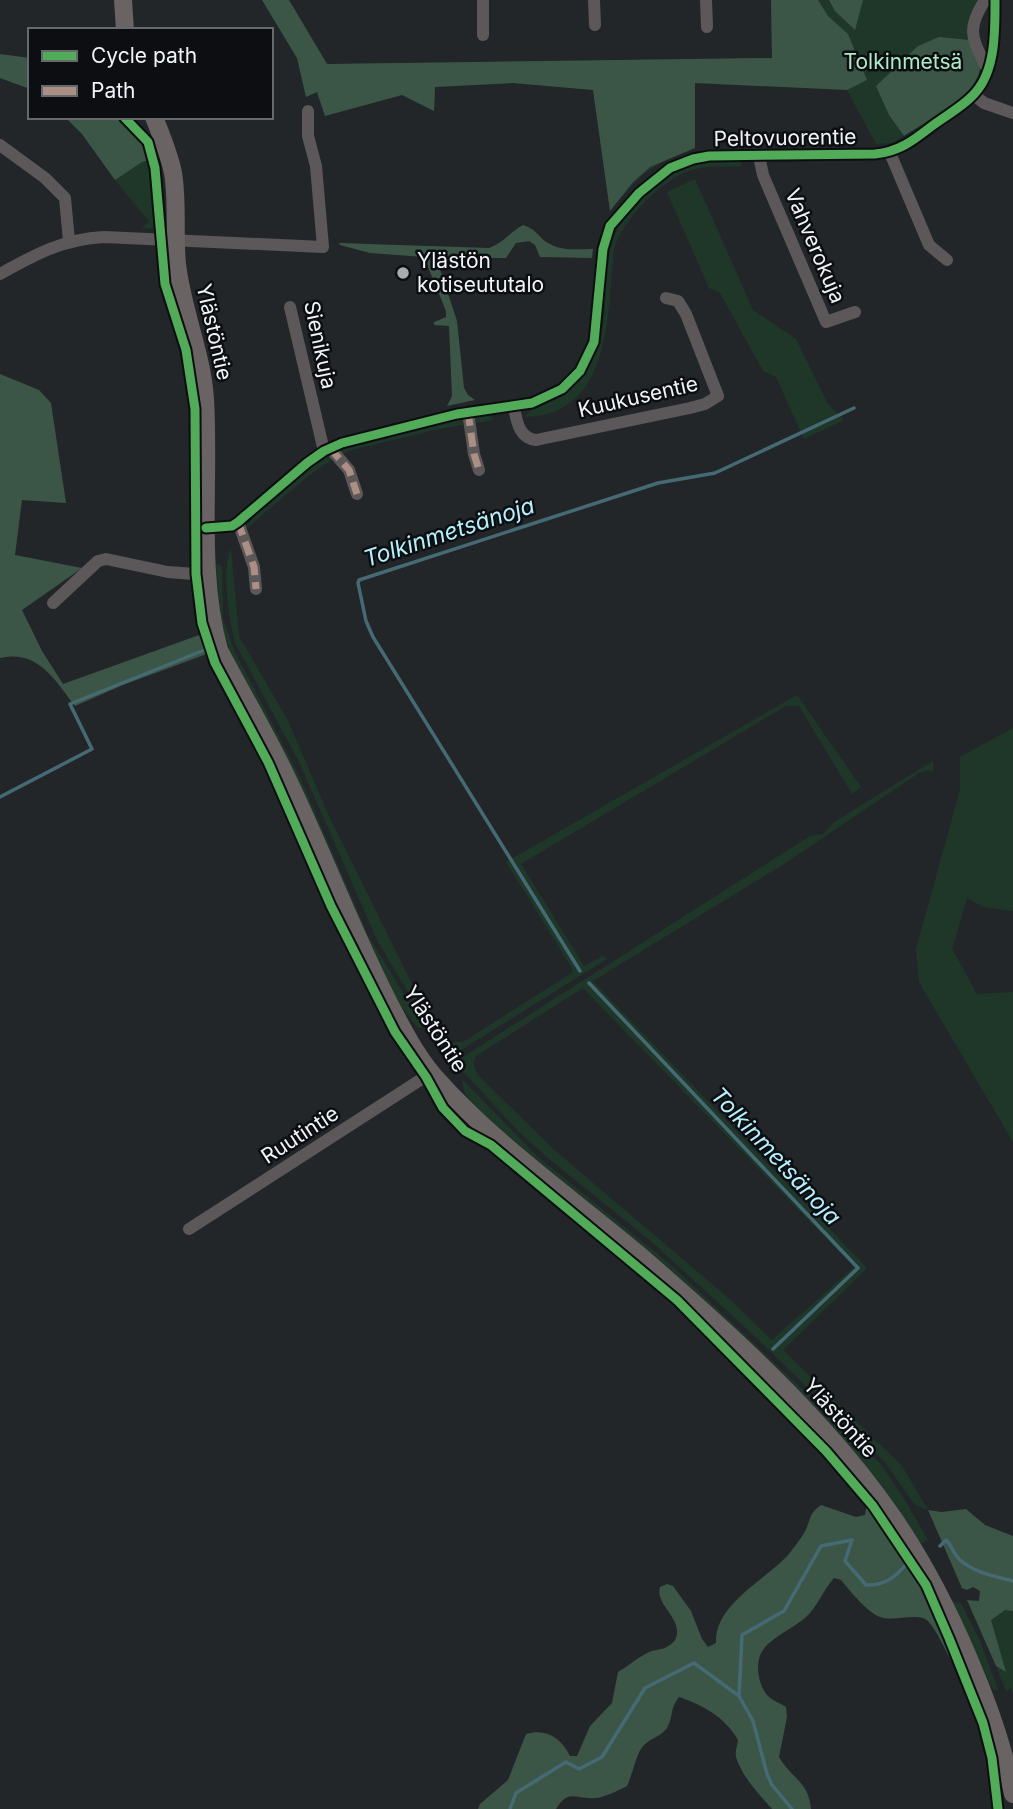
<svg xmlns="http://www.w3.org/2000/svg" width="1013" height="1809" font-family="Inter,sans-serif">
<rect width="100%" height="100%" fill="#232629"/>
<g fill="#1e3729" fill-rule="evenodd">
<path d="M262 0H289L327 64 772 58 771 0H980L972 13 980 68 979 75 949 107 892 143 876 144 847 90 695 83V148C649 165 641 174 610 211L593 90 513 83 435 87 434 111 402 95 325 116 317 92 306 97 297 58Z"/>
<polygon points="65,117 129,117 149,160 156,229 142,228 149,221 115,180 82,134"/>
<path d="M741 162V166C725 167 708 165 692 170 662 179 623 219 614 249 607 311 613 415 525 417 531 406 545 404 556 398 571 390 582 380 590 365 609 332 604 291 608 255 612 223 658 176 688 166 704 161 724 162 741 162Z"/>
<polygon points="695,179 753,310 796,339 828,404 844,420 804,439 776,377 763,371 720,293 709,288 667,192"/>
<polygon points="490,415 493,420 439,429 352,450 337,456 307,477 239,535 257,513 313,466 340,450 465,418"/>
<path d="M231 548 239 636 288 721 329 816 421 1002 451 1042H463L573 972 570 965 506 862 797 695 861 787 852 794 799 706H786L521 864 584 966 603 956 607 959 458 1052 449 1053 418 1009 378 942 299 762 235 643C229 619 221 570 231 548Z"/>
<polygon points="219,564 222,567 223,618 234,650 299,775 368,935 423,1026 421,1028 418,1028 392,995 236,667 222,630 216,565"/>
<polygon points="1013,728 1013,911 983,907 967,898 952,949 977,994 1013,992 1013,1142 919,982 916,949 960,790 960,757"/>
<path d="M933 761V772L928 770 919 773 784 864 593 981 867 1268 783 1350 902 1466 928 1510 915 1505 884 1461 747 1329 652 1242 549 1159 519 1132 458 1066 463 1057 810 836 823 834 834 822ZM583 988 854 1267 772 1340 726 1296 552 1148 478 1075 473 1063 476 1056Z"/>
<polygon points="462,1079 537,1156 671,1265 880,1463 905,1500 928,1540 918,1545 864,1468 562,1183 473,1107 464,1091"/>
<polygon points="1013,1581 1013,1694 1011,1688 1006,1691 996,1666 1005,1672 991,1620"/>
<polygon points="954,1602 961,1603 980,1641 998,1689 994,1691 951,1604"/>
<polygon points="950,1636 989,1725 1004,1787 1000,1788 1003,1809 999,1809 993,1758 969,1692 953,1663"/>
</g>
<g fill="#3b5646">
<polygon points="262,0 289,0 327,64 772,58 771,0 818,0 828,16 848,34 867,80 847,90 695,83 695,148 650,167 633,182 610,211 593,90 513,83 435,87 434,111 402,95 325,116 317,92 306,97 297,58"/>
<polygon points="829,0 863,0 855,30 835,11"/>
<path d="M939 37 969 40C973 48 980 57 980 66 980 96 926 121 904 136L889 115 876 86 918 46Z"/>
<polygon points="0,54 30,58 30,89 0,78"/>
<polygon points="65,117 129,117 149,160 142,162 115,180 82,134"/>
<path d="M523 225C540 231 538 239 552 245 564 251 580 249 593 249L592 258 540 257 535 245 529 241 516 243 506 258H439L438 263 457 321 464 388 468 395 475 400 447 406 452 396 449 326 434 325V322L446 317V311L424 257 370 253 340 245 339 243 489 248C503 243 510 232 523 225Z"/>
<path d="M0 374 39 390 51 403 66 503 22 500 15 555 82 568 22 610 42 651 63 684 202 634 212 652 123 685 75 706C55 680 38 649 0 658Z"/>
<path d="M867 1502 897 1539 925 1585 950 1636 953 1663C945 1651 938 1632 928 1621 918 1612 894 1622 880 1617 868 1613 850 1591 841 1580L834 1578C823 1590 818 1606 806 1617 795 1627 771 1638 763 1650 754 1662 758 1685 768 1696 773 1701 780 1703 786 1707L787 1717 779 1757C792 1779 809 1782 811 1809H772C759 1794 742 1777 736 1757 735 1752 737 1746 738 1740 726 1718 703 1705 679 1697 669 1710 674 1716 667 1728 661 1737 647 1739 641 1749 636 1756 632 1776 627 1786 617 1791 606 1797 595 1798 576 1800 569 1788 556 1809H478L480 1804 508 1780 526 1734C547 1728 561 1738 570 1756H577L590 1726 612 1703 618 1672C629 1666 640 1655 652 1651 658 1649 663 1650 668 1646 671 1645 675 1641 676 1638 683 1618 655 1606 660 1587L667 1584 673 1586 691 1611 702 1639 708 1647 716 1643C714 1604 767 1579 789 1554 795 1546 804 1535 807 1527 811 1516 811 1512 821 1505L856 1517 865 1515Z"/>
<polygon points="966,1509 985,1525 1013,1536 1013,1611 1005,1610 991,1620 1006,1672 996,1666 967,1600 979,1601 980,1591 973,1587 967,1590 962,1588 928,1510 942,1512"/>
</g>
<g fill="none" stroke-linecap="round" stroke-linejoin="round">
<g stroke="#456a74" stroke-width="3.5">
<polyline points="0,797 92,749 70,704 207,649"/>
<polyline points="580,971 373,637 366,621 358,583 359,580 658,483 715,473 854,408"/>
<polyline points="589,983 858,1268 773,1349"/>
<path d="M940 1546 946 1540C952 1546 953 1553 959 1559 974 1573 994 1576 1013 1581"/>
<polyline points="739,1696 753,1721 767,1774 772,1785 792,1809"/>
<path d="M510 1809 516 1793 566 1762 579 1769 602 1757 645 1688 694 1663 739 1696 742 1635 784 1611 821 1546 852 1540 845 1561 866 1585C885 1586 897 1576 908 1562"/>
</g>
<g stroke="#5c5859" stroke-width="12">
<polyline points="483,0 483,35"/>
<polyline points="594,0 595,25"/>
<polyline points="706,0 707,27"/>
<path d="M985 0C965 31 973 39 987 69"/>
<polyline points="974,95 984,103 1013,113"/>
<polyline points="0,145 45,178 65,198 69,241"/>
<polyline points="890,153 929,245 947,260"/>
<polyline points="759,156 763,175 826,322 855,312"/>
<path d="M0 274C36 254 63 239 104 237L323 247 316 166 308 136V111"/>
<polyline points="290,307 324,451"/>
<path d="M514 408C517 422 519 438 536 440L690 408 705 404 718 396 686 314 678 301 666 298"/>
<polyline points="468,412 474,454 479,470"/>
<polyline points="330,448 349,470 357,494"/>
<polyline points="238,522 254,567 256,589"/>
<path d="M206 528 232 526 238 522 307 463 324 451 342 443 457 414 532 403 562 389 580 371 594 342 603 249 610 226 639 193 670 168 693 159 709 156 875 154C899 152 914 140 932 126 945 116 964 106 975 93 996 70 995 30 995 0"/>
<polyline points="53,603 98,561 106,559 168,572 208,575"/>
<polyline points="189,1229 431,1073"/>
</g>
<g stroke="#696364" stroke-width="18">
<polyline points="123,0 125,30"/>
<path d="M154 117C161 135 169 153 173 173 178 202 174 234 177 264 182 310 202 353 205 399 210 482 197 569 219 650 242 694 268 737 289 782 324 855 352 931 389 1003 402 1028 416 1055 434 1076 494 1144 569 1196 638 1254 725 1329 821 1415 887 1509 920 1555 947 1607 969 1659 988 1703 1004 1748 1013 1794"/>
</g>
<g stroke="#ac8f84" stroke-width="7" stroke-dasharray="14 7" stroke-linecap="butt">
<polyline points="468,412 474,454 479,470"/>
<polyline points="330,448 349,470 357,494"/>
<polyline points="238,522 254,567 256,589"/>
</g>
<g stroke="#0c0e11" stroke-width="13">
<g id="cycleway">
<polyline points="124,117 148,142 155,168 165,284 186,350 195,409 196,574 202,623 215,663 268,762 331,906 395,1032 426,1077 443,1108 465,1131 491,1145 677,1300 826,1451 873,1506 926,1585 949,1638 983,1723 992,1758 998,1809"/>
<path d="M206 528 232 526 238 522 307 463 324 451 342 443 457 414 532 403 562 389 580 371 594 342 603 249 610 226 639 193 670 168 693 159 709 156 875 154C899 152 914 140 932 126 945 116 964 106 975 93 996 70 995 30 995 0"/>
</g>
</g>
<use href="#cycleway" stroke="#51ab58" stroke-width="9"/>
</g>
<circle fill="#a8acb0" stroke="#0c0e11" stroke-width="2.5" cx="403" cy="273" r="7"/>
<g text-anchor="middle" stroke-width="5" stroke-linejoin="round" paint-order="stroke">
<g font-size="21" fill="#b0ebc7" stroke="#0c0e11">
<text x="903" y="69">Tolkinmetsä</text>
</g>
<g font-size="21" fill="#f0f4f8" stroke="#0c0e11">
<text transform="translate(785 138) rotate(-1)" y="7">Peltovuorentie</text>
<text transform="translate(815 246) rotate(67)" y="7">Vahverokuja</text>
<text transform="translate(214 332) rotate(77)" y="7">Ylästöntie</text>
<text transform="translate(320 345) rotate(78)" y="7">Sienikuja</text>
<text transform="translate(638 397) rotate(-13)" y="7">Kuukusentie</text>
<text transform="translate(435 1029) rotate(57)" y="7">Ylästöntie</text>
<text transform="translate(300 1135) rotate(-33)" y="7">Ruutintie</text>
<text transform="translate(840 1418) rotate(48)" y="7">Ylästöntie</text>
</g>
<g font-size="21" fill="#f0f4f8" stroke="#0c0e11" text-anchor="start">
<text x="417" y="268">Ylästön<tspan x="417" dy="24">kotiseututalo</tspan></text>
</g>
<g font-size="23" font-style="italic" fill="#b5f0fe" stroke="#0c0e11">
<text transform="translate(449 532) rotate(-18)" y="8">Tolkinmetsänoja</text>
<text transform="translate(776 1156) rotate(47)" y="8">Tolkinmetsänoja</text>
</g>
</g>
<rect x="28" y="28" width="245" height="91" fill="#0c0e11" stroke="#676a6d" stroke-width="2"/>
<rect x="42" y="51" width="35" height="10" fill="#51ab58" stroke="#676a6d" stroke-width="2"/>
<text x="91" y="63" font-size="21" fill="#f0f4f8">Cycle path</text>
<rect x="42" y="86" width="35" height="10" fill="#ac8f84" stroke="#676a6d" stroke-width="2"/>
<text x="91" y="98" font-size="21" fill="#f0f4f8">Path</text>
</svg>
